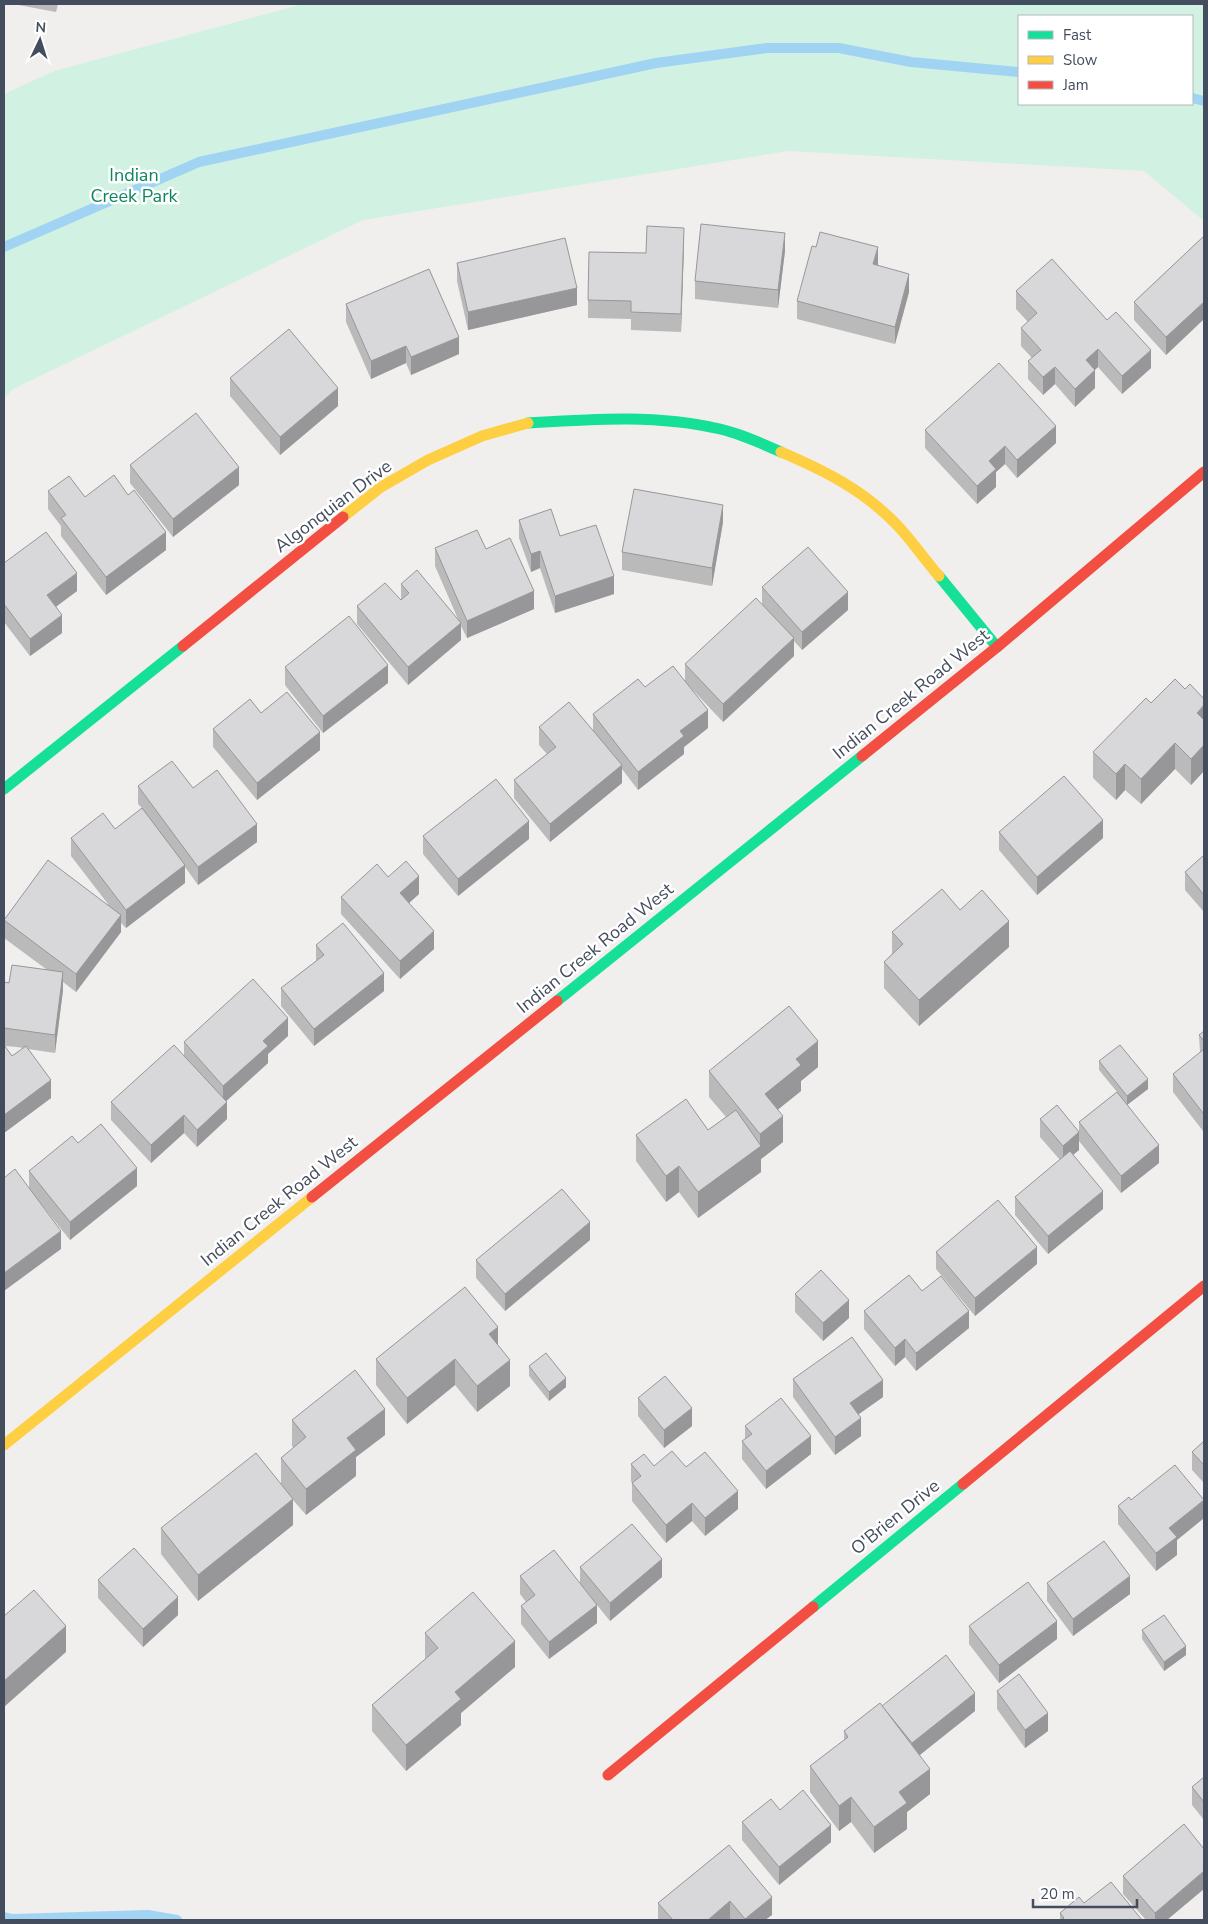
<svg xmlns="http://www.w3.org/2000/svg" width="1208" height="1924" font-family="'Nunito Sans',sans-serif">
<rect width="100%" height="100%" fill="#f0efee"/>
<path fill="#d1f1e2" fill-rule="evenodd" d="M303 4H1204V221L1144 171 789 151 363 220 13 389 4 398V94L54 71ZM1019 16H1192V104H1019Z"/>
<g fill="none" stroke-linecap="round" stroke-linejoin="round">
<g stroke="#a1d4f3" stroke-width="10">
<polyline points="1192,98 1204,101"/>
<polyline points="4,247 199,162 656,63 767,48 839,48 911,62 1019,72"/>
<polyline points="4,1917 12,1919 148,1915 177,1920"/>
</g>
<g stroke="#16e098" stroke-width="11">
<path d="M528 423C591 419 657 414 720 429 741 434 761 443 781 452"/>
<polyline points="939,576 997,647"/>
<polyline points="4,789 183,646"/>
<polyline points="557,1001 862,756"/>
<polyline points="813,1607 963,1484"/>
</g>
<g stroke="#ffcf43" stroke-width="11">
<path d="M781 452C823 470 862 489 895 523 911 539 924 559 939 576"/>
<polyline points="343,517 381,487 428,460 482,436 528,423"/>
<polyline points="4,1445 312,1197"/>
</g>
<g stroke="#f24e42" stroke-width="11">
<polyline points="183,646 343,517"/>
<polyline points="862,756 997,647 1204,472"/>
<polyline points="312,1197 557,1001"/>
<polyline points="963,1484 1204,1286"/>
<polyline points="608,1775 813,1607"/>
</g>
</g>
<g fill="#bababb" fill-rule="evenodd">
<polygon points="13,4 58,4 56,12"/>
<polygon points="1204,236 1204,319 1166,355 1134,320 1134,302"/>
<polygon points="684,245 681,332 631,330 631,319 588,318 588,300 646,253"/>
<polygon points="785,251 778,308 695,299 695,281"/>
<polygon points="457,263 577,305 468,330 457,281"/>
<polygon points="878,266 909,292 895,344 797,319 797,301"/>
<polygon points="1016,291 1151,368 1122,394 1098,367 1095,370 1095,388 1075,407 1055,384 1043,395 1028,379 1028,361 1032,358 1021,346 1021,328 1028,322 1016,309"/>
<polygon points="346,304 459,354 411,375 406,363 371,379 346,322"/>
<polygon points="230,378 338,406 280,455 230,396"/>
<polygon points="925,430 1056,443 1017,478 1005,464 996,472 996,487 977,504 925,448"/>
<polygon points="130,465 239,485 173,537 130,483"/>
<polygon points="48,491 85,497 166,550 106,595 61,536 61,526 48,509"/>
<polygon points="519,520 560,536 614,594 555,613 540,568 531,572 519,538"/>
<polygon points="723,522 712,586 622,570 622,552"/>
<polygon points="435,548 486,549 534,609 467,638 461,626 461,640 408,685 357,624 357,606 401,600 401,584 458,619 435,566"/>
<polygon points="4,563 77,591 56,607 62,633 30,656 4,622"/>
<polygon points="762,587 848,610 802,650 794,641 794,656 723,722 688,685 708,728 684,747 684,754 638,790 622,769 622,783 550,842 514,798 514,780 547,754 539,745 539,727 593,730 593,714 645,687 685,681 685,664 762,605"/>
<polygon points="285,667 388,683 323,733 285,685"/>
<polygon points="1185,689 1204,699 1204,771 1191,785 1175,769 1141,804 1125,790 1116,800 1093,778 1093,752 1151,703"/>
<polygon points="261,713 320,750 257,800 213,747 213,729"/>
<path d="M138 786 193 788 257 842 198 885 185 867V883L126 928 121 923V932L76 992 63 982V990L55 1053 28 1049 51 1098 4 1133V982L9 983 46 969 4 938V919L108 904 71 856V838L115 829 142 808 138 804ZM5 1046 17 1047 23 1048 12 1056Z"/>
<polygon points="999,832 1103,838 1037,895 999,850"/>
<polygon points="423,836 529,839 458,896 423,854"/>
<polygon points="1204,855 1204,912 1185,890 1185,872"/>
<polygon points="388,877 419,894 409,903 434,949 400,979 341,914 341,897"/>
<polygon points="960,910 1009,947 919,1026 884,988 884,962 892,954 892,932"/>
<polygon points="316,945 384,991 314,1046 281,1006 281,988 316,961"/>
<polygon points="1204,1031 1204,1130 1203,1131 1173,1092 1173,1074 1200,1053 1199,1035"/>
<polygon points="288,1036 268,1054 268,1063 226,1101 227,1119 197,1147 184,1133 151,1163 111,1120 111,1102 184,1055 184,1042"/>
<polygon points="1099,1061 1148,1089 1127,1105 1159,1163 1121,1193 1079,1141 1079,1150 1073,1155 1103,1209 1048,1254 1015,1215 1015,1197 1060,1160 1040,1137 1040,1119 1079,1131 1079,1122 1117,1092 1099,1070"/>
<polygon points="818,1067 801,1081 801,1091 778,1109 783,1142 761,1159 761,1172 698,1218 679,1192 666,1202 636,1161 636,1135 708,1130 726,1117 709,1097 709,1071"/>
<polygon points="78,1143 137,1186 70,1240 29,1189 61,1249 29,1189 29,1171"/>
<polygon points="590,1240 505,1311 476,1278 476,1260"/>
<polygon points="936,1252 1037,1264 975,1316 936,1269"/>
<polygon points="922,1291 969,1328 916,1371 905,1357 895,1366 864,1329 864,1311"/>
<polygon points="795,1294 849,1318 823,1341 795,1312"/>
<polygon points="498,1345 510,1386 477,1412 455,1385 407,1424 376,1385 376,1359"/>
<polygon points="529,1366 566,1387 549,1401 529,1376"/>
<polygon points="793,1379 883,1397 858,1415 861,1436 835,1455 793,1397"/>
<polygon points="638,1398 692,1426 664,1448 638,1416"/>
<polygon points="292,1420 385,1435 356,1457 356,1476 306,1515 293,1500 293,1525 198,1601 161,1554 161,1528 281,1484 281,1458 294,1448 292,1446"/>
<polygon points="745,1426 811,1454 766,1489 742,1459 742,1441 745,1439"/>
<polygon points="1204,1441 1204,1483 1192,1470 1192,1452"/>
<polygon points="631,1464 654,1466 686,1467 738,1509 705,1536 692,1521 666,1543 632,1501 632,1483 631,1481"/>
<polygon points="1131,1500 1204,1518 1177,1540 1177,1555 1156,1571 1118,1524 1118,1506"/>
<polygon points="580,1567 662,1577 610,1621 597,1605 597,1623 549,1659 521,1624 521,1606 526,1602 520,1594 520,1576 580,1584"/>
<polygon points="98,1580 178,1615 143,1647 98,1598"/>
<polygon points="1047,1583 1130,1594 1073,1636 1047,1601"/>
<polygon points="969,1626 1057,1639 999,1683 969,1644"/>
<polygon points="1142,1630 1186,1655 1164,1671 1142,1639"/>
<polygon points="425,1633 515,1667 461,1713 461,1725 406,1771 372,1731 372,1705 425,1659"/>
<polygon points="997,1691 1048,1731 1025,1748 997,1709"/>
<polygon points="882,1706 975,1711 920,1755 930,1794 907,1812 907,1829 874,1853 851,1822 839,1831 810,1792 810,1766 844,1741 844,1731"/>
<polygon points="1204,1777 1204,1820 1192,1805 1192,1787"/>
<polygon points="780,1810 831,1842 779,1885 742,1840 742,1822"/>
<polygon points="729,1845 772,1915 765,1920 731,1920 730,1919 729,1920 658,1920 658,1903"/>
<polygon points="1123,1876 1167,1920 1146,1920 1123,1894"/>
<polygon points="1060,1913 1142,1920 1060,1920"/>
</g>
<g fill="#979799">
<polygon points="684,228 684,245 681,332 681,314"/>
<polygon points="785,233 785,251 778,308 778,290"/>
<polygon points="878,247 878,265 873,282 873,264"/>
<polygon points="909,274 909,292 895,344 895,327"/>
<polygon points="577,288 577,305 468,330 468,312"/>
<polygon points="1204,302 1204,319 1166,355 1166,337"/>
<polygon points="459,337 459,354 411,375 411,357"/>
<polygon points="406,346 406,363 371,379 371,361"/>
<polygon points="1098,349 1098,367 1086,377 1086,360"/>
<polygon points="1151,350 1151,368 1122,394 1122,376"/>
<polygon points="1055,367 1055,384 1043,395 1043,377"/>
<polygon points="1095,370 1095,388 1075,407 1075,389"/>
<polygon points="338,388 338,406 280,455 280,437"/>
<polygon points="1056,426 1056,443 1017,478 1017,460"/>
<polygon points="1005,446 1005,464 996,472 996,487 977,504 977,486 989,461"/>
<polygon points="239,467 239,485 173,537 173,519"/>
<polygon points="723,505 723,522 712,586 712,568"/>
<polygon points="166,532 166,550 106,595 106,577"/>
<polygon points="540,551 540,568 531,572 531,554"/>
<polygon points="77,573 77,591 47,613 47,595"/>
<polygon points="614,576 614,594 555,613 555,596"/>
<polygon points="534,591 534,609 467,638 467,621"/>
<polygon points="848,592 848,610 802,650 802,632"/>
<polygon points="62,615 62,633 30,656 30,639"/>
<polygon points="461,623 461,640 408,685 408,667"/>
<polygon points="794,638 794,656 723,722 723,704"/>
<polygon points="388,665 388,683 323,733 323,716"/>
<polygon points="1204,705 1204,731 1197,713"/>
<polygon points="708,710 708,728 684,747 684,754 638,790 638,772 680,731"/>
<polygon points="320,732 320,750 257,800 257,783"/>
<polygon points="1175,743 1175,769 1141,804 1141,779"/>
<polygon points="1204,745 1204,771 1191,785 1191,759"/>
<polygon points="1125,764 1125,790 1116,800 1116,774"/>
<polygon points="622,765 622,783 550,842 550,824"/>
<polygon points="1103,820 1103,838 1037,895 1037,877"/>
<polygon points="529,821 529,839 458,896 458,879"/>
<polygon points="257,824 257,842 198,885 198,867"/>
<polygon points="185,865 185,883 126,928 126,910"/>
<polygon points="419,876 419,894 400,911 400,893"/>
<polygon points="121,915 121,932 76,992 76,974"/>
<polygon points="1009,921 1009,947 919,1026 919,1000"/>
<polygon points="434,931 434,949 400,979 400,961"/>
<polygon points="63,972 63,990 55,1053 55,1035"/>
<polygon points="384,973 384,991 314,1046 314,1029"/>
<polygon points="288,1018 288,1036 268,1054 268,1063 223,1104 223,1086 263,1041"/>
<polygon points="818,1041 818,1067 801,1081 801,1091 765,1120 765,1094 796,1059"/>
<polygon points="1148,1079 1148,1089 1127,1105 1127,1096"/>
<polygon points="51,1080 51,1098 4,1133 4,1115"/>
<polygon points="227,1102 227,1119 197,1147 197,1130"/>
<polygon points="1204,1112 1204,1130 1203,1131 1203,1113"/>
<polygon points="184,1115 184,1133 151,1163 151,1145"/>
<polygon points="783,1116 783,1142 761,1159 761,1172 698,1218 698,1192 760,1146 760,1134"/>
<polygon points="1079,1132 1079,1150 1063,1163 1063,1146"/>
<polygon points="1159,1145 1159,1163 1121,1193 1121,1176"/>
<polygon points="679,1166 679,1192 666,1202 666,1176"/>
<polygon points="137,1168 137,1186 70,1240 70,1222"/>
<polygon points="1103,1191 1103,1209 1048,1254 1048,1236"/>
<polygon points="590,1222 590,1240 505,1311 505,1294"/>
<polygon points="61,1231 61,1249 4,1291 4,1273"/>
<polygon points="1037,1247 1037,1264 975,1316 975,1298"/>
<polygon points="849,1300 849,1318 823,1341 823,1323"/>
<polygon points="969,1311 969,1328 916,1371 916,1353"/>
<polygon points="498,1327 498,1353 489,1334"/>
<polygon points="905,1339 905,1357 895,1366 895,1348"/>
<polygon points="455,1359 455,1385 407,1424 407,1398"/>
<polygon points="510,1360 510,1386 477,1412 477,1386"/>
<polygon points="566,1378 566,1387 549,1401 549,1392"/>
<polygon points="883,1380 883,1397 850,1420 850,1403"/>
<polygon points="692,1408 692,1426 664,1448 664,1430"/>
<polygon points="385,1409 385,1435 356,1457 356,1476 306,1515 306,1489 347,1438"/>
<polygon points="861,1418 861,1436 835,1455 835,1437"/>
<polygon points="811,1436 811,1454 766,1489 766,1471"/>
<polygon points="738,1491 738,1509 705,1536 705,1518"/>
<polygon points="293,1499 293,1525 198,1601 198,1575"/>
<polygon points="1204,1500 1204,1518 1177,1540 1177,1555 1156,1571 1156,1553 1169,1528"/>
<polygon points="692,1503 692,1521 666,1543 666,1525"/>
<polygon points="662,1559 662,1577 610,1621 610,1603"/>
<polygon points="1130,1576 1130,1594 1073,1636 1073,1619"/>
<polygon points="178,1597 178,1615 143,1647 143,1629"/>
<polygon points="597,1605 597,1623 549,1659 549,1642"/>
<polygon points="1057,1621 1057,1639 999,1683 999,1665"/>
<polygon points="66,1626 66,1652 4,1707 4,1681"/>
<polygon points="515,1641 515,1667 461,1713 461,1725 406,1771 406,1745 455,1692"/>
<polygon points="1186,1646 1186,1655 1164,1671 1164,1662"/>
<polygon points="975,1693 975,1711 912,1761 912,1743"/>
<polygon points="1048,1713 1048,1731 1025,1748 1025,1730"/>
<polygon points="930,1769 930,1794 907,1812 907,1829 874,1853 874,1827 899,1792"/>
<polygon points="851,1797 851,1822 839,1831 839,1806"/>
<polygon points="831,1825 831,1842 779,1885 779,1867"/>
<polygon points="1204,1871 1204,1889 1167,1920 1155,1920 1155,1913"/>
<polygon points="772,1897 772,1915 765,1920 745,1920 745,1919"/>
<polygon points="730,1901 730,1919 729,1920 708,1920"/>
</g>
<g fill="#d8d8da" stroke="#979799">
<polygon points="701,224 785,233 778,290 695,281"/>
<polygon points="647,226 684,228 681,314 631,312 631,301 588,300 589,252 646,253"/>
<polygon points="820,232 878,247 873,264 909,274 895,327 797,301 812,246 816,247"/>
<polygon points="1204,236 1204,302 1166,337 1134,302"/>
<polygon points="565,238 577,288 468,312 457,263"/>
<polygon points="1052,259 1107,320 1116,312 1151,350 1122,376 1098,349 1086,360 1095,370 1075,389 1055,367 1043,377 1028,361 1041,350 1021,328 1037,313 1016,291"/>
<polygon points="429,269 459,337 411,357 406,346 371,361 346,304"/>
<polygon points="289,329 338,388 280,437 230,378"/>
<polygon points="999,363 1056,426 1017,460 1005,446 989,461 996,469 977,486 925,430"/>
<polygon points="196,413 239,467 173,519 130,465"/>
<polygon points="114,475 128,495 134,490 166,532 106,577 61,518 66,515 48,491 69,476 85,497"/>
<polygon points="634,489 723,505 712,568 622,552"/>
<polygon points="551,509 560,536 596,525 614,576 555,596 540,551 531,554 519,520"/>
<polygon points="477,530 486,549 510,538 534,591 467,621 435,548"/>
<polygon points="46,532 77,573 47,595 62,615 30,639 4,604 4,563"/>
<polygon points="808,547 848,592 802,632 762,587"/>
<polygon points="417,570 461,623 408,667 357,606 385,583 401,600 409,593 401,584"/>
<polygon points="756,598 794,638 723,704 685,664"/>
<polygon points="349,616 388,665 323,716 285,667"/>
<polygon points="673,666 708,710 680,731 684,736 638,772 593,714 638,679 645,687"/>
<polygon points="1175,679 1185,689 1190,684 1204,699 1204,705 1197,713 1204,720 1204,745 1191,759 1175,743 1141,779 1125,764 1116,774 1093,752 1146,698 1151,703"/>
<polygon points="287,692 320,732 257,783 213,729 250,699 261,713"/>
<polygon points="569,702 622,765 550,824 514,780 556,747 539,727"/>
<polygon points="172,761 193,788 217,770 257,824 198,867 138,786"/>
<polygon points="1064,776 1103,820 1037,877 999,832"/>
<polygon points="496,779 529,821 458,879 423,836"/>
<polygon points="142,808 185,865 126,910 71,838 103,813 115,829"/>
<polygon points="1204,855 1204,895 1185,872"/>
<polygon points="48,860 121,915 76,974 4,920"/>
<polygon points="406,861 419,876 400,893 434,931 400,961 341,897 377,864 388,877"/>
<polygon points="942,889 960,910 982,890 1009,921 919,1000 884,962 903,944 892,932"/>
<polygon points="343,923 384,973 314,1029 281,988 324,955 316,945"/>
<polygon points="12,965 63,972 55,1035 4,1028 4,982 9,983"/>
<polygon points="253,979 288,1018 263,1041 268,1046 223,1086 184,1042"/>
<polygon points="789,1006 818,1041 796,1059 801,1065 765,1094 783,1116 760,1134 709,1071"/>
<polygon points="1204,1031 1204,1041 1199,1035"/>
<polygon points="4,1045 12,1056 26,1046 51,1080 4,1115"/>
<polygon points="174,1045 227,1102 197,1130 184,1115 151,1145 111,1102"/>
<polygon points="1120,1045 1148,1079 1127,1096 1099,1061"/>
<polygon points="1204,1049 1204,1112 1203,1113 1173,1074"/>
<polygon points="1117,1092 1159,1145 1121,1176 1079,1122"/>
<polygon points="686,1099 708,1130 736,1110 761,1146 698,1192 679,1166 666,1176 636,1135"/>
<polygon points="1057,1105 1079,1132 1063,1146 1040,1119"/>
<polygon points="101,1124 137,1168 70,1222 29,1171 72,1136 78,1143"/>
<polygon points="1070,1151 1103,1191 1048,1236 1015,1197"/>
<polygon points="15,1169 61,1231 4,1273 4,1178"/>
<polygon points="562,1189 590,1222 505,1294 476,1260"/>
<polygon points="998,1200 1037,1247 975,1298 936,1252"/>
<polygon points="821,1270 849,1300 823,1323 795,1294"/>
<polygon points="909,1275 922,1291 941,1276 969,1311 916,1353 905,1339 895,1348 864,1311"/>
<polygon points="465,1287 498,1327 489,1334 510,1360 477,1386 455,1359 407,1398 376,1359"/>
<polygon points="852,1337 883,1380 850,1403 861,1418 835,1437 793,1379"/>
<polygon points="546,1353 566,1378 549,1392 529,1366"/>
<polygon points="355,1370 385,1409 347,1438 356,1450 306,1489 281,1458 306,1437 292,1420"/>
<polygon points="665,1376 692,1408 664,1430 638,1398"/>
<polygon points="781,1398 811,1436 766,1471 742,1441 752,1434 745,1426"/>
<polygon points="1204,1441 1204,1465 1192,1452"/>
<polygon points="672,1451 686,1467 705,1452 738,1491 705,1518 692,1503 666,1525 632,1483 641,1476 631,1464 644,1454 654,1466"/>
<polygon points="256,1453 293,1499 198,1575 161,1528"/>
<polygon points="1175,1465 1204,1500 1169,1528 1177,1537 1156,1553 1118,1506 1129,1497 1131,1500"/>
<polygon points="632,1524 662,1559 610,1603 580,1567"/>
<polygon points="1104,1541 1130,1576 1073,1619 1047,1583"/>
<polygon points="134,1548 178,1597 143,1629 98,1580"/>
<polygon points="554,1550 597,1605 549,1642 521,1606 535,1595 520,1576"/>
<polygon points="1028,1582 1057,1621 999,1665 969,1626"/>
<polygon points="34,1590 66,1626 4,1681 4,1616"/>
<polygon points="473,1592 515,1641 455,1692 461,1699 406,1745 372,1705 438,1648 425,1633"/>
<polygon points="1164,1615 1186,1646 1164,1662 1142,1630"/>
<polygon points="946,1655 975,1693 912,1743 882,1706"/>
<polygon points="1019,1674 1048,1713 1025,1730 997,1691"/>
<polygon points="880,1703 930,1769 899,1792 907,1803 874,1827 851,1797 839,1806 810,1766 848,1737 844,1731"/>
<polygon points="1204,1777 1204,1802 1192,1787"/>
<polygon points="803,1790 831,1825 779,1867 742,1822 771,1799 780,1810"/>
<polygon points="1184,1824 1204,1849 1204,1871 1155,1913 1123,1876"/>
<polygon points="729,1845 772,1897 745,1919 730,1901 708,1920 673,1920 658,1903"/>
<polygon points="1111,1882 1142,1920 1062,1920 1064,1918 1060,1913 1079,1897 1084,1903"/>
</g>
<g text-anchor="middle" stroke-width="5" stroke-linejoin="round" paint-order="stroke">
<g font-size="18" fill="#0d865e" stroke="#fff">
<text x="134" y="181">Indian<tspan x="134" dy="21">Creek Park</tspan></text>
</g>
<g font-size="18" fill="#444d5d" stroke="#fff">
<text transform="translate(333 506) rotate(-37)" y="6">Algonquian Drive</text>
<text transform="translate(911 694) rotate(-39)" y="6">Indian Creek Road West</text>
<text transform="translate(595 948) rotate(-39)" y="6">Indian Creek Road West</text>
<text transform="translate(279 1201) rotate(-39)" y="6">Indian Creek Road West</text>
<text transform="translate(895 1517) rotate(-39)" y="6">O'Brien Drive</text>
</g>
</g>
<rect width="1208" height="1924" fill="none" stroke="#444d5d" stroke-width="10"/>
<rect x="1018" y="15" width="175" height="90" fill="#ffffff" stroke="#b4b8be"/>
<rect x="1028" y="31" width="25" height="8" fill="#16e098" stroke="#b4b8be"/>
<text x="1063" y="40" font-size="15" fill="#444d5d">Fast</text>
<rect x="1028" y="56" width="25" height="8" fill="#ffcf43" stroke="#b4b8be"/>
<text x="1063" y="65" font-size="15" fill="#444d5d">Slow</text>
<rect x="1028" y="81" width="25" height="8" fill="#f24e42" stroke="#b4b8be"/>
<text x="1063" y="90" font-size="15" fill="#444d5d">Jam</text>
<g transform="translate(40 40) rotate(4)" stroke="#ffffff" stroke-width="4" paint-order="stroke">
<path d="M0-4L9 19L0 12L-9 19Z" fill="#444d5d"/>
<text y="-8" font-size="14" font-weight="bold" text-anchor="middle" fill="#444d5d">N</text>
</g>
<path d="M1033 1899v8h104v-8" fill="none" stroke="#444d5d" stroke-width="2.5"/>
<text x="1040" y="1899" font-size="15" fill="#444d5d" stroke="#ffffff" stroke-width="4" paint-order="stroke">20 m</text>
</svg>
